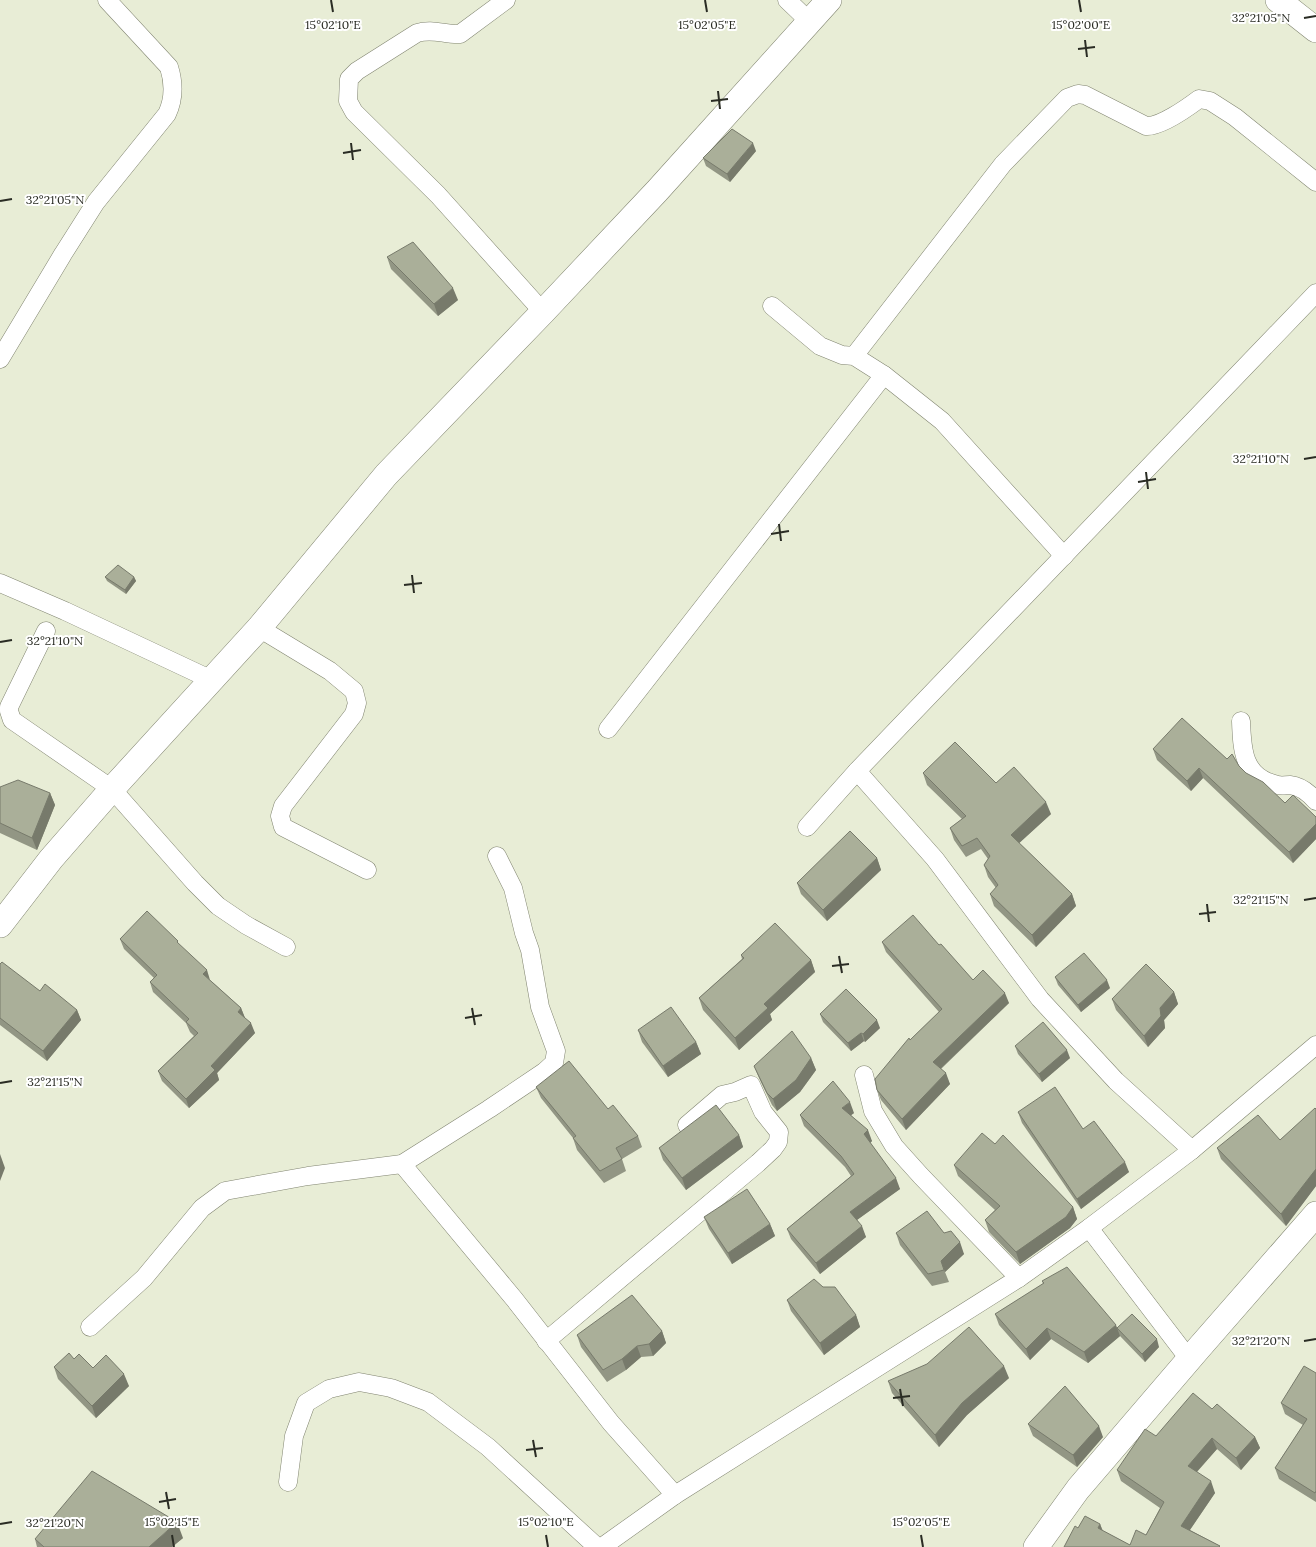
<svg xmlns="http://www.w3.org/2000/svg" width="1316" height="1547" font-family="Lora,serif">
<rect width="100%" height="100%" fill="#e8edd6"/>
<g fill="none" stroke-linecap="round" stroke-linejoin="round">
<g stroke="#808470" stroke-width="19">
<g id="street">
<path d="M506 0 460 34C445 35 433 28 417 33L357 71 349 79 348 101 354 112 438 195 543 312"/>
<polyline points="787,0 809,21"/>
<polyline points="772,306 820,346 842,355 854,356 884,375"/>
<path d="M854 356 1003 164 1067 98 1078 94 1085 95 1146 126C1160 127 1187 108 1199 99L1210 101 1235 117 1316 182"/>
<path d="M0 359 63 254 96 202 167 114C174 99 174 83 169 67L107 0"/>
<polyline points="0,583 65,611 212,680"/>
<polyline points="259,628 330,671 354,691 357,703 354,714 283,806 280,816 283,827 367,870"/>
<polyline points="46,631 9,707 9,711 12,720 112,789 195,883 218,906 246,925 286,947"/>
<path d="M1241 721C1242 750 1243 778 1278 785 1282 786 1286 785 1290 785 1300 786 1309 793 1316 801"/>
<polyline points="608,729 884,375 942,421 1064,556"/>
<polyline points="857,771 935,859 1040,999 1116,1081 1192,1150"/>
<polyline points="807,827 857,771 1316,293"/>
<polyline points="864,1075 873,1111 894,1146 921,1176 1019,1278"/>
<polyline points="402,1164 515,1300 611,1423 675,1495"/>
<polyline points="1089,1228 1189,1359"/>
<polyline points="90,1327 144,1278 202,1208 225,1191 308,1176 402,1164 489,1109 544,1072 554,1063 556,1051 540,1007 530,950 524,933 513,888 497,856"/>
<polyline points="546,1341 758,1163 773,1149 778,1142 779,1132 763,1112 751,1085 735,1092 722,1095 687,1125"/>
<polyline points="288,1482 294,1436 306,1403 329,1389 359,1382 391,1388 428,1402 488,1447 597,1547"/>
<polyline points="602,1547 675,1495 1019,1278 1089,1228 1192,1150 1316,1045"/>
</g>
</g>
<g stroke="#808470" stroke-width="26">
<g id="secondary">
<polyline points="1278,0 1316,30"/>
<polyline points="0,925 51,859 112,789 259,628 386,475 543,312 657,191 829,0"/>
<polyline points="1036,1547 1078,1489 1198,1349 1316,1214"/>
</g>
</g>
<use href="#street" stroke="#fff" stroke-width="18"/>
<use href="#secondary" stroke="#fff" stroke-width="25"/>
</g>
<g fill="#929684">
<polygon points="756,151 730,182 706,166 703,158"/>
<polygon points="387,257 458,300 438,316 391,269"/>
<polygon points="105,577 134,577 136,581 126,594 107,581"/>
<polygon points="1153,749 1227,759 1239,766 1246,773 1285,803 1316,817 1316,839 1293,863 1203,778 1191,791 1157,760"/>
<polygon points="923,773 996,783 1051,814 1019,843 1072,894 1076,906 1036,947 994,906 990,894 996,888 988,877 984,865 988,859 981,849 966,857 954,840 950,828 962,819 927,785"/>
<polygon points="0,787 50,793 55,805 37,850 0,833"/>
<polygon points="877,858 881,870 827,921 801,894 797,883"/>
<polygon points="120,939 179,945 210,980 241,1008 245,1018 255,1033 217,1073 219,1080 189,1108 162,1081 158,1071 194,1036 190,1032 186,1023 153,992 150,982 154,978 124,949"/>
<polygon points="882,942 939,945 973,980 1009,1003 941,1069 950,1084 906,1130 881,1100 877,1090 910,1040 939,1012 886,952"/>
<polygon points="741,955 811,960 815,972 770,1014 772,1020 739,1050 703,1010 699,998 742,959"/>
<polygon points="0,964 40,991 77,1010 81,1020 47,1061 0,1025"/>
<polygon points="1055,977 1110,988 1081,1012 1058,985"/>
<polygon points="1174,992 1178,1004 1164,1020 1165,1028 1148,1047 1116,1010 1112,999"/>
<polygon points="820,1014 880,1028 865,1042 864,1041 851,1051 823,1022"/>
<polygon points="638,1030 696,1042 701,1054 668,1077 642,1042"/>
<polygon points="1015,1046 1070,1058 1042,1082 1018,1054"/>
<polygon points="811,1058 816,1070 800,1092 777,1111 772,1105 759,1078 754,1066"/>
<polygon points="536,1087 608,1109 638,1136 642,1147 622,1159 626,1171 604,1183 577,1150 573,1138 541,1098"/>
<polygon points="1316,1109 1316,1186 1286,1226 1221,1159 1217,1148 1280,1140"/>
<polygon points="1018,1112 1083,1129 1129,1172 1081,1209 1022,1123"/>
<polygon points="854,1113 851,1115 872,1141 870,1143 900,1189 857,1220 866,1237 820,1274 791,1239 787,1229 851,1176 845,1167 804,1126 800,1115"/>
<polygon points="739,1135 743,1147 686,1190 663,1160 659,1148"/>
<polygon points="954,1165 1073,1207 1077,1219 1070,1228 1020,1264 989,1232 985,1220 995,1210 958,1176"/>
<polygon points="704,1217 770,1224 775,1236 732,1264 709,1229"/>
<polygon points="896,1233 944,1233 964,1254 945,1272 949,1282 932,1286 900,1245"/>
<polygon points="1042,1281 1117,1328 1159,1347 1145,1362 1120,1336 1088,1363 1051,1339 1030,1360 999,1325 995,1314 1043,1284"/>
<polygon points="823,1287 856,1315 860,1327 824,1355 791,1311 787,1300"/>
<polygon points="662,1331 666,1343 653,1356 641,1357 626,1370 607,1382 581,1347 577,1335"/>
<polygon points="74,1359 129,1386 96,1418 58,1379 54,1367"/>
<polygon points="1316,1373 1316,1502 1279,1479 1275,1468 1303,1425 1285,1414 1281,1403"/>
<polygon points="1009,1378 967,1415 939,1447 892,1393 888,1381"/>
<polygon points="1028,1424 1103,1437 1077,1467 1033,1436"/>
<polygon points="1156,1436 1255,1437 1260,1448 1241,1470 1217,1449 1197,1472 1215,1493 1190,1530 1220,1546 1220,1547 1064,1547 1078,1528 1100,1524 1103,1531 1130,1545 1146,1535 1160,1508 1121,1481 1117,1470"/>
<polygon points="183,1538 172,1547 37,1547 35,1539"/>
</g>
<g fill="#777a6b">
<polygon points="753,143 756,151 730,182 727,174"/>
<polygon points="453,288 458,300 438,316 434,304"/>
<polygon points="134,577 136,581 126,594 125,590"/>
<polygon points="1199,768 1203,778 1191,791 1187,781"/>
<polygon points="50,793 55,805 37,850 32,838"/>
<polygon points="1046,802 1051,814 1015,847 1011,835"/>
<polygon points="1316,824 1316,839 1293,863 1289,852"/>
<polygon points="877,858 881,870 827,921 823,910"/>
<polygon points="1072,894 1076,906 1036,947 1032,935"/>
<polygon points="811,960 815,972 770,1014 772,1020 739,1050 735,1038 764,1004"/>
<polygon points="207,970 210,980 203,974"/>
<polygon points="1107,980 1110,988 1081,1012 1078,1005"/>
<polygon points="1174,992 1178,1004 1164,1020 1165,1028 1148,1047 1144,1036 1160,1008"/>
<polygon points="1005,993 1009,1003 937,1072 933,1062"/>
<polygon points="241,1008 245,1018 238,1012"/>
<polygon points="77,1010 81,1020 47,1061 43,1051"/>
<polygon points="877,1020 880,1028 865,1042 863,1034"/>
<polygon points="251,1023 255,1033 217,1073 219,1080 189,1108 186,1099 211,1066"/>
<polygon points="861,1033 864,1041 851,1051 848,1043"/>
<polygon points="696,1042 701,1054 668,1077 663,1066"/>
<polygon points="1067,1050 1070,1058 1042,1082 1039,1074"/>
<polygon points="811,1058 816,1070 800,1092 777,1111 773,1099"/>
<polygon points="946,1073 950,1084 906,1130 902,1119"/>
<polygon points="850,1102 854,1113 846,1119 842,1108"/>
<polygon points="868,1130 872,1141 868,1145 864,1134"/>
<polygon points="739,1135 743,1147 686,1190 682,1178"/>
<polygon points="0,1154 5,1168 0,1181"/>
<polygon points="1125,1162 1129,1172 1081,1209 1077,1199"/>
<polygon points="1316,1169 1316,1186 1286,1226 1281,1214"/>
<polygon points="896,1178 900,1189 854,1222 850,1212"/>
<polygon points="1073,1207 1077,1219 1070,1228 1020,1264 1016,1252"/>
<polygon points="770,1224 775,1236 732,1264 728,1253"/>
<polygon points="862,1226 866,1237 820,1274 816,1263"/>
<polygon points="960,1242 964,1254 945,1272 941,1261"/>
<polygon points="856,1315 860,1327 824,1355 820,1343"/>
<polygon points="1116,1325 1120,1336 1088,1363 1084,1352"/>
<polygon points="1047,1328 1051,1339 1030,1360 1026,1349"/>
<polygon points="662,1331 666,1343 653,1356 649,1344"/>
<polygon points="1157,1339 1159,1347 1145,1362 1142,1354"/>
<polygon points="637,1346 641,1357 626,1370 622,1359"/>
<polygon points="1004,1366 1009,1378 967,1415 939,1447 935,1435 962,1403"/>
<polygon points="124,1374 129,1386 96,1418 92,1406"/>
<polygon points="1099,1426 1103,1437 1077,1467 1073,1455"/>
<polygon points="1255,1437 1260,1448 1241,1470 1236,1458"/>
<polygon points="1212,1438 1217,1449 1192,1477 1188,1466"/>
<polygon points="1211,1481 1215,1493 1185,1537 1181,1526"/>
<polygon points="177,1522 183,1538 172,1547 149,1547"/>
<polygon points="1100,1524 1104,1535 1098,1528"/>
</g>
<g fill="#aaaf99" stroke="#777a6b">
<polygon points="732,129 753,143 727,174 703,158"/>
<polygon points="413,242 453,288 434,304 387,257"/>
<polygon points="118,565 134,577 125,590 105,577"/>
<polygon points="1182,718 1227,759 1232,754 1239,766 1246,773 1263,782 1285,803 1293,795 1316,817 1316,824 1289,852 1199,768 1187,781 1153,749"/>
<polygon points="955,742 996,783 1014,767 1046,802 1011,835 1072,894 1032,935 990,894 998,885 984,865 990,856 977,838 962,846 950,828 966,816 923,773"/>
<polygon points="18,780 50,793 32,838 0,823 0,787"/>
<polygon points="850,831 877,858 823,910 797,883"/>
<polygon points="147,911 178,941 177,942 207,970 203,974 241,1008 238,1012 251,1023 211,1066 215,1070 186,1099 158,1071 198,1033 186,1022 189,1019 150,982 157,975 120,939"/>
<polygon points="913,915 939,945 941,944 973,980 983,970 1005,993 933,1062 946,1073 902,1119 877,1090 875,1079 909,1038 910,1040 942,1009 882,942"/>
<polygon points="775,923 811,960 764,1004 768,1008 735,1038 699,998 744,958 741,955"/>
<polygon points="1084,953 1107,980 1078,1005 1055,977"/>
<polygon points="2,962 40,991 45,984 77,1010 43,1051 0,1018 0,964"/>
<polygon points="1146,964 1174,992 1160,1008 1161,1016 1144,1036 1112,999"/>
<polygon points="846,989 877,1020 863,1034 861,1033 848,1043 820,1014"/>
<polygon points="671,1007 696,1042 663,1066 638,1030"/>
<polygon points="1043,1022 1067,1050 1039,1074 1015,1046"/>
<polygon points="792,1031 811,1058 796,1080 773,1099 767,1093 754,1066"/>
<polygon points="569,1061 608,1109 613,1105 638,1136 616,1148 622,1159 600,1171 573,1138 576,1136 536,1087"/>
<polygon points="833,1081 850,1102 842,1108 868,1130 864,1134 896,1178 850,1212 862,1226 816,1263 787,1229 854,1174 841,1156 800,1115"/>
<polygon points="1055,1087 1083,1129 1094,1121 1125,1162 1077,1199 1018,1112"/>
<polygon points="716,1105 739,1135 682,1178 659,1148"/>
<polygon points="1315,1108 1316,1109 1316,1169 1281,1214 1217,1148 1258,1115 1280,1140"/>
<polygon points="982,1133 995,1144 1003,1135 1073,1207 1066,1217 1016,1252 985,1220 1000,1206 954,1165"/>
<polygon points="747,1189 770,1224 728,1253 704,1217"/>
<polygon points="927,1211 944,1233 951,1231 960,1242 941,1261 944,1270 928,1274 896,1233"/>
<polygon points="1067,1267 1116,1325 1084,1352 1047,1328 1026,1349 995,1314 1044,1283 1042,1281"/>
<polygon points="814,1279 823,1287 835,1287 856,1315 820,1343 787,1300"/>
<polygon points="632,1295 662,1331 649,1344 637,1346 622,1359 603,1370 577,1335"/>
<polygon points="1132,1314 1157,1339 1142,1354 1117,1328"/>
<polygon points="969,1327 1004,1366 962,1403 935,1435 888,1381 927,1364"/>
<polygon points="69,1353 74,1359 79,1354 93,1368 106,1355 124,1374 92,1406 54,1367"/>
<polygon points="1304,1366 1316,1373 1316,1491 1315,1493 1275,1468 1307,1419 1281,1403"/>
<polygon points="1065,1386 1099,1426 1073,1455 1028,1424"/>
<polygon points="1193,1393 1212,1409 1217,1404 1255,1437 1236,1458 1212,1438 1188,1466 1211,1481 1181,1526 1220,1546 1219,1547 1064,1547 1075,1526 1078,1528 1085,1516 1100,1524 1098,1528 1130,1545 1136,1530 1146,1535 1164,1502 1117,1470 1145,1429 1156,1436"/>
<polygon points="92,1471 177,1522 149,1547 44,1547 35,1539"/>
</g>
<path fill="none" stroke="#2a2c24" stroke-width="2" d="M331 0 333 12M705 0 707 12M1079 0 1081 12M1304 18 1316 16M1085 40 1087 57M1078 49 1095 47M718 91 720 109M711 101 728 99M351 143 353 160M343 153 361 150M0 201 12 199M1304 459 1316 457M1146 472 1148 489M1138 482 1156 479M779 524 781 541M771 534 789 531M412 575 414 593M404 585 422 583M0 642 12 640M1304 900 1316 898M1207 904 1209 922M1199 914 1216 912M839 956 842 973M832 966 849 964M472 1008 475 1025M465 1018 482 1015M0 1083 12 1081M1304 1341 1316 1339M900 1389 903 1406M893 1398 910 1396M533 1440 536 1457M526 1450 543 1448M166 1492 169 1509M159 1502 176 1499M0 1524 12 1522M172 1535 174 1547M546 1535 548 1547M921 1535 923 1547"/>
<g font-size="12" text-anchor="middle" fill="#2a2c24" stroke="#fff" stroke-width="4" stroke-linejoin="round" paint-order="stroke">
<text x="1261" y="22">32°21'05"N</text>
<text x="333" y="29">15°02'10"E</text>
<text x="707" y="29">15°02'05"E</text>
<text x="1081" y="29">15°02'00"E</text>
<text x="55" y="204">32°21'05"N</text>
<text x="1261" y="463">32°21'10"N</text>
<text x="55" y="645">32°21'10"N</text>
<text x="1261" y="904">32°21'15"N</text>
<text x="55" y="1086">32°21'15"N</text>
<text x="1261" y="1345">32°21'20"N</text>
<text x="172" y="1526">15°02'15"E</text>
<text x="546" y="1526">15°02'10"E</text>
<text x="921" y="1526">15°02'05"E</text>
<text x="55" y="1527">32°21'20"N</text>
</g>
</svg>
